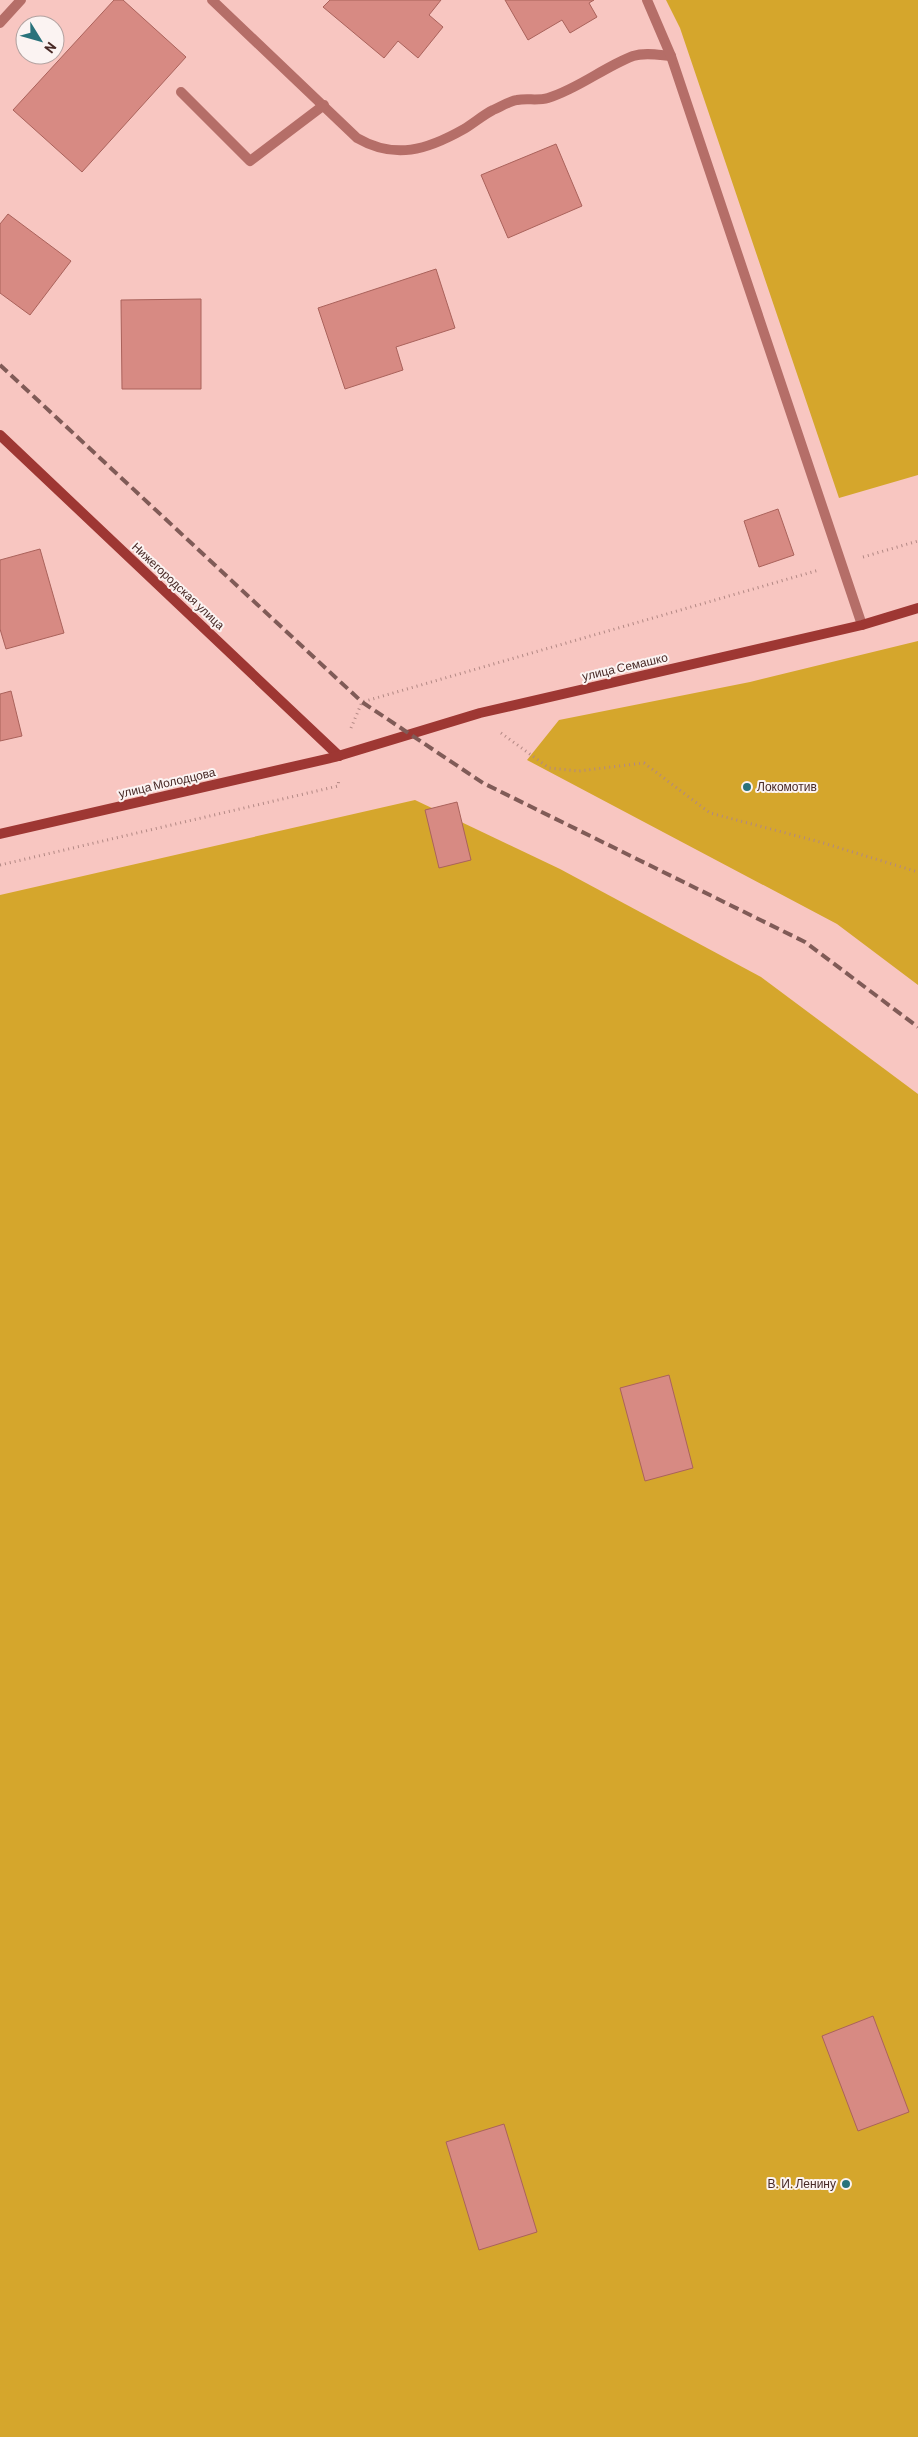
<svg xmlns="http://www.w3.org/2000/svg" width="918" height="2437" font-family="Barlow,sans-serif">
<rect width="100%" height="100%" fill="#f8c6c1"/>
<g fill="#d5a62c">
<polygon points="666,0 918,0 918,475 839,498 680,28"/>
<polygon points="918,641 918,985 837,924 527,760 559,720 750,682"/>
<polygon points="415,800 560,869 761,977 918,1094 918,2437 0,2437 0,895"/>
</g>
<g fill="#d78a83" stroke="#aa625b">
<polygon points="114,0 123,0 186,57 82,172 13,110"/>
<polygon points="330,0 441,0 429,15 443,27 418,58 398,41 384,58 323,7"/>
<polygon points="505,0 594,0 589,3 597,17 570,33 562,20 528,40"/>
<polygon points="556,144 582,206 508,238 481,175"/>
<polygon points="8,214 71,261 30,315 0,293 0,224"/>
<polygon points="436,269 455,328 396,347 403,370 345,389 318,308"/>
<polygon points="201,299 201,389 122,389 121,300"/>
<polygon points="778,509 794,555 759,567 744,521"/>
<polygon points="40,549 64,633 6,649 0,629 0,560"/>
<polygon points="11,691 22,736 0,741 0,694"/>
<polygon points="457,802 471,860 439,868 425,810"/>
<polygon points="669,1375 693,1468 645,1481 620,1388"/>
<polygon points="873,2016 909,2112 858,2131 822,2036"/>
<polygon points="504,2124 537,2232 479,2250 446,2142"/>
</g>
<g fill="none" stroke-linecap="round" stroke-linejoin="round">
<g stroke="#b28884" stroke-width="3" stroke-dasharray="1 4" stroke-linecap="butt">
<polyline points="863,557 918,541"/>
<polyline points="351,728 362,702 819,570"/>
<polyline points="501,733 549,768 579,771 644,763 710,813 820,842 918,872"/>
<polyline points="0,865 338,786 339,779"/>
</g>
<g stroke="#b56e68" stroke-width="10">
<path d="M212 0 357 138C395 160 427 150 464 129 474 123 483 115 493 110 500 107 510 101 517 100 527 98 538 101 548 98 578 89 604 67 633 56 645 52 659 55 671 56"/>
<polyline points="647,0 671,56 862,625"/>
<polyline points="0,23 21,0"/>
<polyline points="181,92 250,161 324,105"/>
</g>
<g stroke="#9e3733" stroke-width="10">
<polyline points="0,435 339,756"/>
<polyline points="0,834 335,757 480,713 862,625 918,608"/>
</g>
<polyline stroke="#805b57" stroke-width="4" stroke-dasharray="10 5" stroke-linecap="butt" points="0,365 362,702 483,783 805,942 918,1027"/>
</g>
<g fill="#29727b" stroke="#fbf3f2" stroke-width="2">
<circle cx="747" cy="787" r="5"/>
<circle cx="846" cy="2184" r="5"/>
</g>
<g text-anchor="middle" stroke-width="4" stroke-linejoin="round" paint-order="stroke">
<g font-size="12" fill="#482926" stroke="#fbf3f2">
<text transform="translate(178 586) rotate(43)" y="4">Нижегородская улица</text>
<text transform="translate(625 667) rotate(-13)" y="4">улица Семашко</text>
<text transform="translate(167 783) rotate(-13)" y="4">улица Молодцова</text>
</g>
<g font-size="12" fill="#482926" stroke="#fbf3f2" text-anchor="start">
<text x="757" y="791">Локомотив</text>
<text x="836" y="2188" text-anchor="end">В. И. Ленину</text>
</g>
</g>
<g transform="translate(40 40) rotate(127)"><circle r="24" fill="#fbf3f2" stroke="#b3a2a0"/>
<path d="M0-4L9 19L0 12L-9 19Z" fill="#29727b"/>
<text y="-8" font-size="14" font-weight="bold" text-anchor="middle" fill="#482926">N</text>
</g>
</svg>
